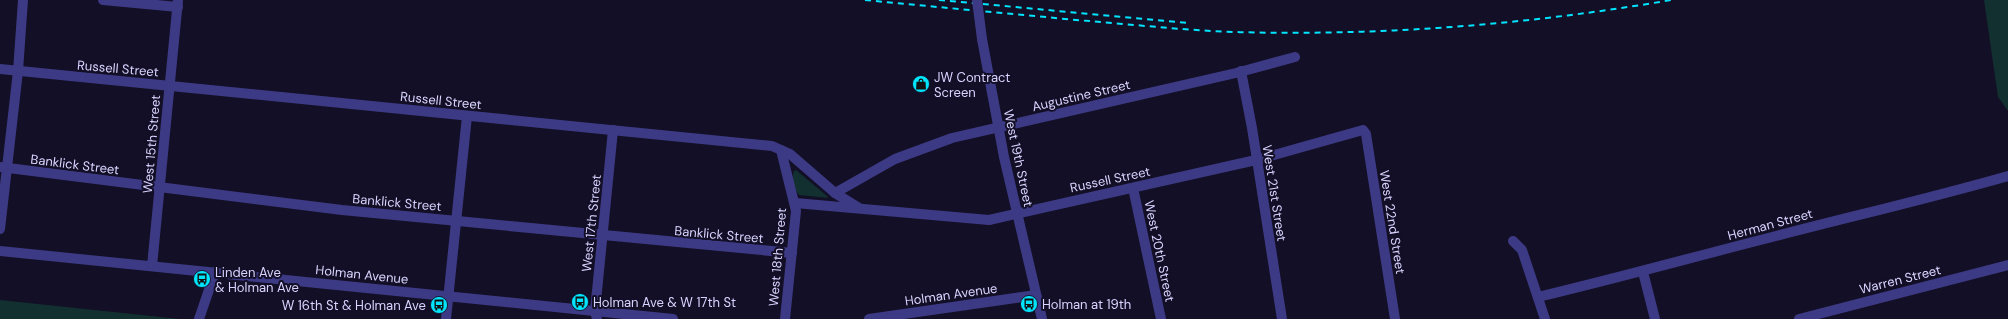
<svg xmlns="http://www.w3.org/2000/svg" width="2008" height="319" font-family="'DM Sans',sans-serif">
<rect width="100%" height="100%" fill="#130f26"/>
<g fill="#12302f">
<polygon points="1984,0 2008,0 2008,111 1998,97"/>
<path d="M796 170 827 196 828 198 799 195C794 190 791 177 794 171Z"/>
<polygon points="0,300 180,319 0,319"/>
</g>
<g fill="none" stroke-linecap="round" stroke-linejoin="round">
<g stroke="#3d3a85" stroke-width="10">
<polyline points="103,0 178,7"/>
<polyline points="982,39 1004,157 1042,319"/>
<polyline points="0,69 772,146 790,154 835,193 859,208"/>
<polyline points="1241,71 1252,128 1282,319"/>
<polyline points="781,150 796,211 785,319"/>
<polyline points="0,167 342,210 792,253"/>
<polyline points="1133,188 1161,319"/>
<polyline points="835,193 895,159 952,138 1236,73 1295,57"/>
<polyline points="795,203 989,220 1256,160 1363,130 1366,134 1395,319"/>
<polyline points="0,229 18,71 23,0"/>
<polyline points="1513,241 1522,250 1545,319"/>
<polyline points="0,251 673,319"/>
<polyline points="152,266 178,0"/>
<polyline points="1643,272 1655,319"/>
<path d="M1538 297C1618 278 1697 256 1776 236 1853 216 1931 198 2008 176"/>
<polyline points="199,319 215,272"/>
<polyline points="446,319 467,116"/>
<polyline points="597,319 595,311 613,130"/>
<polyline points="869,319 1036,295"/>
<polyline points="1799,319 2008,265"/>
</g>
<g stroke="#00e5ff" stroke-width="2" stroke-dasharray="6 5" stroke-linecap="butt">
<path d="M865 0C935 7 1005 13 1076 20 1128 24 1181 30 1234 32 1380 36 1526 25 1671 0"/>
<polyline points="939,0 1188,23"/>
</g>
<polyline stroke="#3d3a85" stroke-width="10" points="977,0 982,39"/>
</g>
<defs>
<g id="shop-disc" transform="scale(0.9)"><circle r="9.5" fill="#00e5ff" stroke="#130f26"/><path d="M-5-2.5h2.3a2.7 3.5 0 0 1 5.4 0H5L5.5 6h-11ZM-1.5-2.5h3a1.5 2.3 0 0 0-3 0Z" fill="#111"/></g>
<g id="bus-disc" transform="scale(0.9)"><circle r="9.5" fill="#00e5ff" stroke="#130f26"/><path d="M-5-6H5V4H4V6H2V4H-2V6H-4V4H-5ZM-3.5-4V0h7V-4ZM-3.5 1.2v1.5H-2V1.2ZM2 1.2v1.5H3.5V1.2Z" fill="#111"/></g>
</defs>
<g fill-rule="evenodd">
<use href="#shop-disc" x="921" y="84"/>
<use href="#bus-disc" x="202" y="279"/>
<use href="#bus-disc" x="580" y="302"/>
<use href="#bus-disc" x="1029" y="304"/>
<use href="#bus-disc" x="439" y="305"/>
</g>
<g text-anchor="middle" stroke-width="4" stroke-linejoin="round" paint-order="stroke">
<g font-size="13" fill="#d9d4ff" stroke="#130f26">
<text transform="translate(118 68) rotate(5)" y="5">Russell Street</text>
<text transform="translate(1081 95) rotate(-13)" y="5">Augustine Street</text>
<text transform="translate(441 100) rotate(6)" y="5">Russell Street</text>
<text transform="translate(151 144) rotate(-85)" y="5">West 15th Street</text>
<text transform="translate(1019 158) rotate(78)" y="5">West 19th Street</text>
<text transform="translate(75 164) rotate(7)" y="5">Banklick Street</text>
<text transform="translate(1110 179) rotate(-12)" y="5">Russell Street</text>
<text transform="translate(1275 193) rotate(81)" y="5">West 21st Street</text>
<text transform="translate(397 202) rotate(5)" y="5">Banklick Street</text>
<text transform="translate(1393 222) rotate(81)" y="5">West 22nd Street</text>
<text transform="translate(591 223) rotate(-84)" y="5">West 17th Street</text>
<text transform="translate(1770 224) rotate(-15)" y="5">Herman Street</text>
<text transform="translate(719 234) rotate(5)" y="5">Banklick Street</text>
<text transform="translate(1160 251) rotate(78)" y="5">West 20th Street</text>
<text transform="translate(777 257) rotate(-85)" y="5">West 18th Street</text>
<text transform="translate(362 274) rotate(6)" y="5">Holman Avenue</text>
<text transform="translate(1900 279) rotate(-14)" y="5">Warren Street</text>
<text transform="translate(951 294) rotate(-8)" y="5">Holman Avenue</text>
</g>
<g font-size="13" fill="#d9d4ff" stroke="#130f26" text-anchor="start">
<text x="934" y="82">JW Contract<tspan x="934" dy="15">Screen</tspan></text>
<text x="215" y="277">Linden Ave<tspan x="215" dy="15">&amp; Holman Ave</tspan></text>
<text x="593" y="307">Holman Ave &amp; W 17th St</text>
<text x="1042" y="309">Holman at 19th</text>
<text x="426" y="310" text-anchor="end">W 16th St &amp; Holman Ave</text>
</g>
</g>
</svg>
